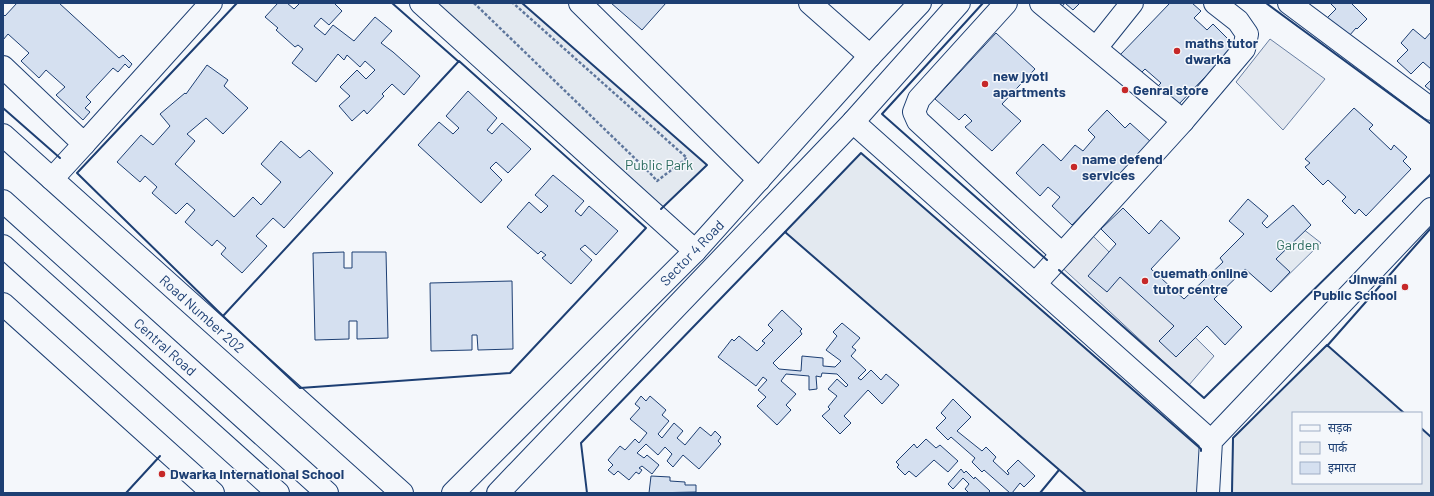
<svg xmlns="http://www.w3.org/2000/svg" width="1434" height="496" font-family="Barlow,'Noto Sans Devanagari',sans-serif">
<rect width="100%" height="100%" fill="#f4f7fb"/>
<g fill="#e3e9f0" stroke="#687fa3">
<polygon points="437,3 522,3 707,165 661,209"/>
<polygon points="861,153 1201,449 1202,493 1086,493 785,232"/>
<polygon points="1298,225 1321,243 1271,292 1250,273"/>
<polygon points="1327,345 1404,413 1293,413 1293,483 1421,483 1421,428 1431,437 1431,493 1232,493 1233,438"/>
</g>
<g fill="#e3e8f0" stroke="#687fa3">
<polygon points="1270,39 1325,79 1283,130 1236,82"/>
<polygon points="1089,232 1214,356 1189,385 1056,262"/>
</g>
<g fill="#d5e0f0" stroke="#1d3f73">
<polygon points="17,3 59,3 119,58 123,55 132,64 129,68 125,64 118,72 113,68 86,97 91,102 85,108 90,112 83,120 56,95 65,87 46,70 39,78 21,61 29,53 8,34 3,40 3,14 5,16"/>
<polygon points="278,3 287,3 294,9 300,3 334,3 342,11 329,25 321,18 314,26 325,35 333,25 354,41 375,17 392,31 381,43 393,52 420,76 404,95 392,84 382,94 384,96 367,114 364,110 352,121 339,106 350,96 340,87 357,70 366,79 375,70 365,61 360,67 347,55 344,60 338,54 316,82 292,63 303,49 298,45 295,47 276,30 278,28 265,17"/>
<polygon points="611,3 666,3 642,30"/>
<polygon points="1047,3 1080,3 1073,10 1065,3 1057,12"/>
<polygon points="1170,3 1192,3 1201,11 1194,18 1207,30 1213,24 1235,46 1177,106 1157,87 1161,83 1145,69 1139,75 1119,56"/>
<polygon points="1330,3 1351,3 1367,19 1357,29 1356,28 1349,36 1324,21 1336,9"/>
<polygon points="1413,29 1425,39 1431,32 1431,69 1423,62 1411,74 1397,61 1408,50 1401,43"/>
<polygon points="996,33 1035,69 1002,104 1021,121 992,151 965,127 972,121 965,114 959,120 935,99"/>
<polygon points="207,65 228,80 224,86 248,108 223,134 206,118 187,134 195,141 175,164 234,217 253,197 261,205 281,182 261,164 281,141 300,158 309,150 333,173 284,228 273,218 256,236 267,246 242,273 221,254 226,248 217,240 212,246 185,222 195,210 187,203 176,214 152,193 157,187 145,176 140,182 117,162 141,135 153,145 170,126 160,114 185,93 186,94"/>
<polygon points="1431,80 1431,91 1425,86"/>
<polygon points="468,91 497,118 487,130 492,134 502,123 531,149 508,173 496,162 490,168 502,180 481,203 418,145 439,122 453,134 459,128 446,116"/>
<polygon points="1354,108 1373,125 1369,129 1391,150 1394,145 1407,157 1403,161 1411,169 1366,216 1359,209 1355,214 1342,201 1346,197 1328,180 1323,185 1305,167 1310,163 1305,159"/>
<polygon points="1107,110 1125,128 1130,123 1151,142 1072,225 1052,206 1060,197 1048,187 1040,196 1016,173 1043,144 1061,161 1075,145 1083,151 1095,137 1088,130"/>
<polygon points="553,175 584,201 575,211 581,216 589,206 618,231 596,255 585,245 580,249 592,260 571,284 542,258 546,255 541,251 538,254 507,227 529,202 541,213 548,206 535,195"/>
<polygon points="1248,199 1268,216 1262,223 1267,228 1293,205 1311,225 1276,259 1290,272 1271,292 1245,269 1214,299 1242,327 1225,345 1207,326 1176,357 1159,341 1174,326 1120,277 1107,292 1088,276 1116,244 1101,229 1123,208 1149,234 1161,220 1180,238 1151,269 1184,299 1223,262 1220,258 1244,234 1229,221"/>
<polygon points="344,252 344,268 352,268 352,252 386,252 388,338 357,339 357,321 349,321 349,339 315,340 313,253"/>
<polygon points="512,281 513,349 478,350 477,335 472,335 472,350 431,351 430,283"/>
<polygon points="782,310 802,329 800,331 802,334 773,363 779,369 801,371 802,356 823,358 823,366 835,367 841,361 826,350 837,336 833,332 842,323 860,338 852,347 856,350 851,356 866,370 858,378 861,380 871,370 881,380 886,374 899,385 882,404 868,390 844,416 851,423 840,434 822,416 830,409 828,407 837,396 828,389 837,379 846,387 848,385 837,374 822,373 821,377 816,376 817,389 809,390 809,376 786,374 781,381 796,394 786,405 791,410 777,425 757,406 766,397 758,390 767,380 763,377 756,386 718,357 732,339 734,341 739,336 757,351 765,343 762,341 773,330 768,325"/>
<polygon points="641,396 646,401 650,396 666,410 662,415 669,421 658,434 662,438 674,423 683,431 677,438 685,445 700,427 711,436 715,431 721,437 718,441 721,444 699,469 683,455 673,467 667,461 672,454 665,447 658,455 646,444 637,453 644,458 647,455 659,465 652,474 642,466 639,468 642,470 639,474 636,472 629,480 618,471 614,475 608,470 613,465 608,460 620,446 625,450 635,439 639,443 647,433 630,419 640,408 635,404"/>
<polygon points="953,399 971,417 957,431 982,451 986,447 996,457 993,461 1008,475 1009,473 1007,471 1018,460 1035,476 1024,487 1020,483 1012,493 1010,493 984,470 982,472 972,462 975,458 951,437 948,440 936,428 946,418 941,413"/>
<polygon points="926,439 936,448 940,445 958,461 948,472 934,460 916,477 909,471 905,475 897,467 899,465 896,462 914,444 917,448"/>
<polygon points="961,469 964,473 966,471 974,479 975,477 990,491 988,493 969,493 965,489 969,484 963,478 953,489 948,484"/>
<polygon points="651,476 670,477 670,481 685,482 685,485 696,485 696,492 649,493"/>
</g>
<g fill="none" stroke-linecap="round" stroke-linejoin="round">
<g stroke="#1d3f73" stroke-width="24">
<g id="minor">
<polyline points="421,3 695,251"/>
<polyline points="580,3 759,180"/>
<polyline points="810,3 870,56"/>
<polyline points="1006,3 919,99 914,112 918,121 1062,254"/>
<polyline points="1041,3 1183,121"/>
<polyline points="1289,3 1431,109"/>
<polyline points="1096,48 1132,3"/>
<polyline points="3,67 84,144 211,3"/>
<polyline points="853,122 1211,441"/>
<polyline points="3,135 402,493"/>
<polyline points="52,179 84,144"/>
<polyline points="1035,284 1183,121 1244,49 1247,34 1238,21 1215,3"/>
<polyline points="3,304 213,493"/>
<polyline points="453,493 695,251 870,56 920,3"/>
<polyline points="498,493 853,122 959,3"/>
<polyline points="1208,493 1211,441 1431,209"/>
</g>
</g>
<g stroke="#1d3f73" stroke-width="24">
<g id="major">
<polyline points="3,201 327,493"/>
<polyline points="3,246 278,493"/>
</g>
</g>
<polyline stroke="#5e769c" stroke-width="2.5" stroke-dasharray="3 2" stroke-linecap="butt" points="474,3 650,173 657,181 687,158 513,3"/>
<use href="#minor" stroke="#f4f7fb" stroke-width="22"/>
<use href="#major" stroke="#f4f7fb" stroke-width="22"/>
<g stroke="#1d3f73" stroke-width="2">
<polyline points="392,3 459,62"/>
<polyline points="522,3 707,165 661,209"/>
<polyline points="983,3 882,114 1047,260"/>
<polyline points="1266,3 1431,124"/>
<polygon points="459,61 646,228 510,373 300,388 223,316"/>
<polyline points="3,108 60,158"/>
<polyline points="1059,270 1204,398 1431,174"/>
<polyline points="223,316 77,173 237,3"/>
<polyline points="1327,346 1431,228"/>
<polyline points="1421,428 1431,437"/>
<polyline points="126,493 160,456"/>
<polyline points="587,493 581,443 785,232 786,232"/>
<polyline points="1040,493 1059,470"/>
<polyline points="1086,493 785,232 861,153 1201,449 1201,451"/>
<polyline points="1232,493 1233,438 1327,345 1404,413"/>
</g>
</g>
<g fill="#c62828" stroke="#f4f7fb" stroke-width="1.5">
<circle cx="1177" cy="51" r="4"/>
<circle cx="985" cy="84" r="4"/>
<circle cx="1125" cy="90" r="4"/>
<circle cx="1074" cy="167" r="4"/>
<circle cx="1145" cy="281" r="4"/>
<circle cx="1405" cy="287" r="4"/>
<circle cx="162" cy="474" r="4"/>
</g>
<g text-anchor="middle" stroke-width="3" stroke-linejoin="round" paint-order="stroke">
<g font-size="14" font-weight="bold" fill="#1d3f73" stroke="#f4f7fb" text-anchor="start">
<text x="1185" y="48">maths tutor<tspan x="1185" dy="16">dwarka</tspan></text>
<text x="993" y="81">new jyoti<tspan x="993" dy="16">apartments</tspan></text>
<text x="1133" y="95">Genral store</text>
<text x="1082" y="164">name defend<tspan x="1082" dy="16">services</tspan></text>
<text x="1153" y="278">cuemath online<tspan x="1153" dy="16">tutor centre</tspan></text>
<text x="1397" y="284" text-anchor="end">Jinwani<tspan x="1397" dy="16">Public School</tspan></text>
<text x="170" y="479">Dwarka International School</text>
</g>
<g font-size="14" fill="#2c6c60" stroke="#f4f7fb">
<text x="659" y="170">Public Park</text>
<text x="1298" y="250">Garden</text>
</g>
<g font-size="14" fill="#1d3f73" stroke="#f4f7fb">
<text transform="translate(692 253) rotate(-46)" y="5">Sector 4 Road</text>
<text transform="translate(202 314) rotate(42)" y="5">Road Number 202</text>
<text transform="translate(165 347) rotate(42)" y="5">Central Road</text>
</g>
</g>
<rect width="1434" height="496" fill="none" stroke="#1d3f73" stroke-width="8"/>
<rect x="1292" y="412" width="130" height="72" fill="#f4f7fb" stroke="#9eadc5"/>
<rect x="1300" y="425" width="20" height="6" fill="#f4f7fb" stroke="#9eadc5"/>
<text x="1328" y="432" font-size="12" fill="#1d3f73">सड़क</text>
<rect x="1300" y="442" width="20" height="12" fill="#e3e9f0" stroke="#9eadc5"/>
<text x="1328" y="452" font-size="12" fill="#1d3f73">पार्क</text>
<rect x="1300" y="462" width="20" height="12" fill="#d5e0f0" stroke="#9eadc5"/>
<text x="1328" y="472" font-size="12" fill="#1d3f73">इमारत</text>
</svg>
